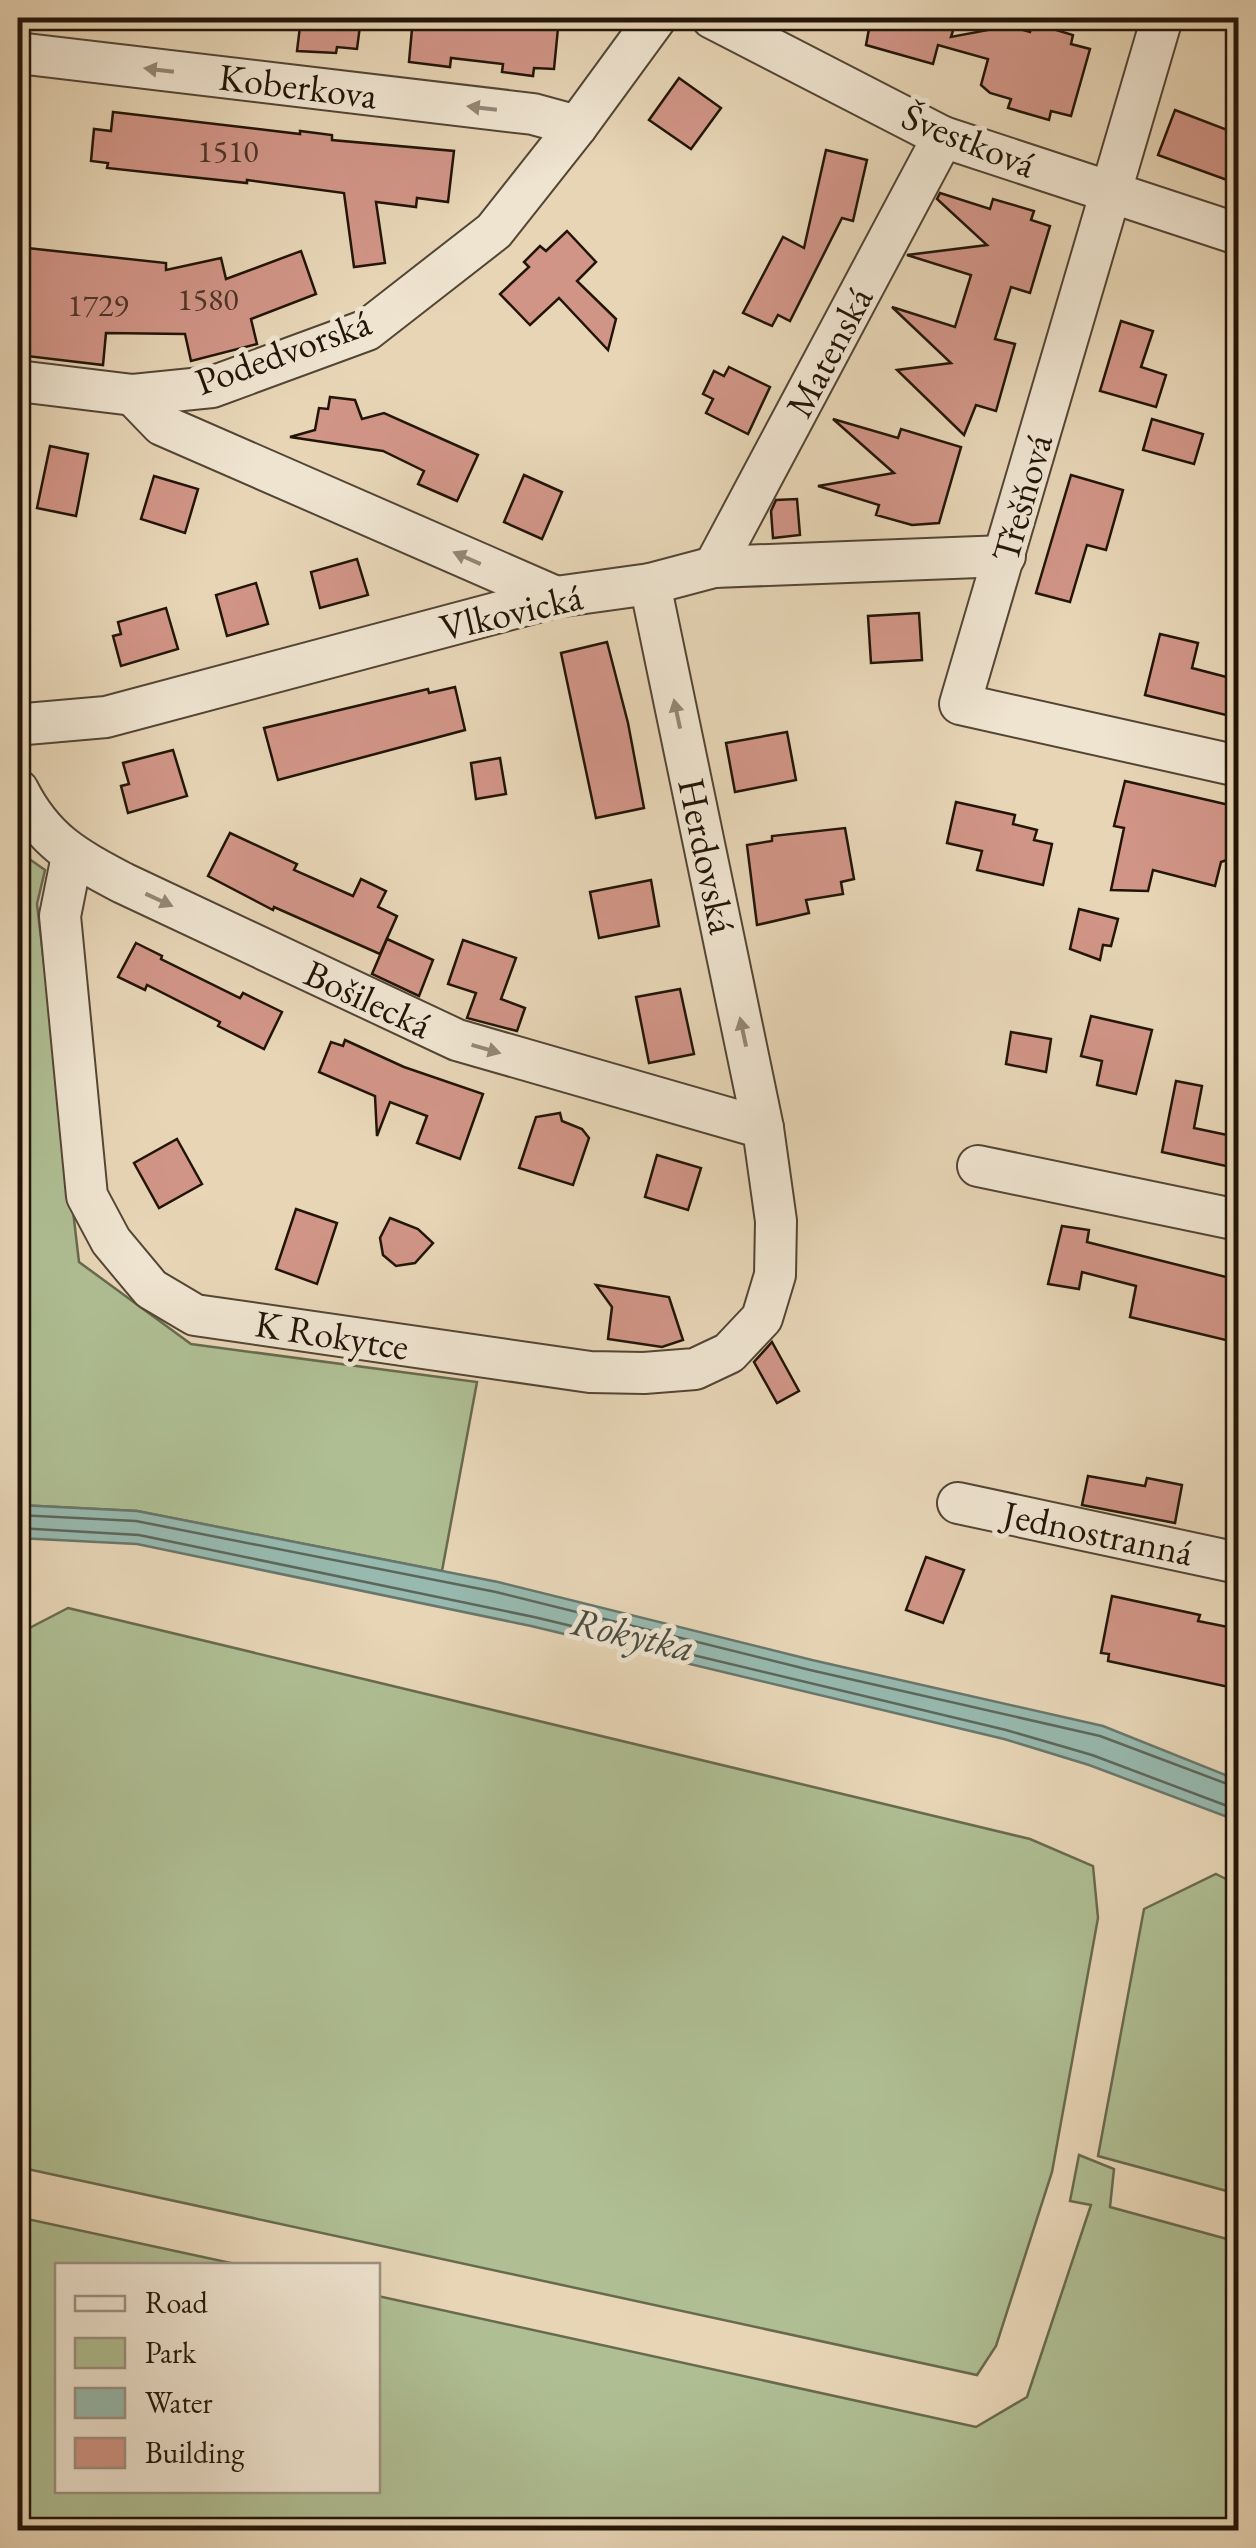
<svg xmlns="http://www.w3.org/2000/svg" width="1256" height="2548" font-family="'EB Garamond',serif">
<rect width="100%" height="100%" fill="#e7d5b6"/>
<filter id="stains"><feTurbulence type="fractalNoise" baseFrequency=".002" numOctaves="4"/><feColorMatrix values="0 0 0 0 .2 0 0 0 0 .09 0 0 0 0 .02 0 0 0 .5 -.17"/></filter>
<radialGradient id="worn" r=".72"><stop offset=".6" stop-color="#630" stop-opacity="0"/><stop offset="1" stop-color="#630" stop-opacity=".3"/></radialGradient>
<g fill="#afbe93" stroke="#686a4e" stroke-width="2.5">
<polygon points="18,851 45,870 37,904 79,1262 191,1344 477,1382 442,1571 137,1511 18,1505"/>
<polygon points="68,1608 1030,1839 1093,1866 1098,1918 1052,2172 996,2346 977,2375 18,2167 18,1634"/>
<polygon points="1216,1874 1238,1885 1238,2194 1098,2156 1144,1909"/>
<polygon points="1079,2155 1114,2169 1110,2207 1238,2242 1238,2530 18,2530 18,2217 240,2265 58,2266 58,2490 378,2490 378,2296 976,2427 1027,2397 1091,2205 1070,2201"/>
</g>
<polygon fill="#97b9af" stroke="#68776c" stroke-width="2.5" points="18,1505 137,1511 498,1582 812,1660 1103,1726 1238,1780 1238,1821 1089,1765 1004,1739 531,1626 137,1544 18,1538"/>
<g fill="none" stroke-linecap="round" stroke-linejoin="round">
<g stroke="#5c675c" stroke-width="2.5">
<polyline points="18,1515 136,1521 496,1592 810,1670 1100,1736 1238,1788"/>
<polyline points="18,1528 139,1535 534,1617 1006,1730 1092,1755 1238,1810"/>
</g>
</g>
<g fill="#d19587" stroke="#221508" stroke-width="2.5">
<polygon points="301,18 361,18 357,49 337,47 336,53 297,51"/>
<polygon points="413,18 559,18 554,69 534,68 533,76 502,72 503,64 451,58 450,67 409,62"/>
<polygon points="871,18 957,18 951,37 1009,26 1030,32 1033,23 1073,35 1071,44 1090,49 1071,116 1051,111 1049,120 1008,108 1011,99 990,93 981,85 988,59 938,45 933,64 866,45"/>
<polygon points="679,78 721,108 691,149 649,120"/>
<polygon points="1175,110 1238,134 1238,184 1158,155"/>
<polygon points="113,112 300,134 300,131 332,135 332,140 454,151 448,202 417,198 416,207 376,202 385,263 354,267 344,193 247,180 247,183 107,168 108,163 91,161 94,129 111,131"/>
<polygon points="826,150 867,160 853,221 842,218 790,321 778,315 772,326 743,313 783,237 804,248"/>
<polygon points="940,193 990,209 993,199 1034,211 1031,220 1050,226 1030,293 1011,287 995,339 1015,344 996,411 976,405 964,435 897,370 951,363 892,307 955,327 971,275 907,255 987,245 937,199"/>
<polygon points="567,231 596,262 577,281 616,319 608,350 559,298 530,325 500,294 529,267 524,262 540,246 546,251"/>
<polygon points="18,247 166,263 166,270 221,258 226,279 301,251 316,294 251,319 257,344 191,361 185,334 106,333 103,365 18,355"/>
<polygon points="1121,321 1153,331 1141,367 1166,375 1156,407 1100,391"/>
<polygon points="729,367 770,387 748,434 706,413 713,399 703,394 714,371 724,376"/>
<polygon points="330,397 355,400 362,419 384,413 478,455 457,501 418,484 424,471 383,451 290,437 315,430 319,408 328,409"/>
<polygon points="833,419 898,438 901,429 961,447 939,523 912,525 876,515 879,505 818,486 894,473"/>
<polygon points="1152,419 1203,434 1194,464 1143,450"/>
<polygon points="50,446 88,454 76,516 37,508"/>
<polygon points="524,475 562,492 542,539 504,522"/>
<polygon points="1071,475 1123,490 1106,550 1087,545 1070,602 1036,593"/>
<polygon points="154,476 198,489 185,533 141,519"/>
<polygon points="797,499 800,535 773,538 771,511 776,500"/>
<polygon points="357,559 368,595 320,608 311,572"/>
<polygon points="256,583 268,624 227,636 216,595"/>
<polygon points="166,608 178,649 121,666 113,636 121,634 118,622"/>
<polygon points="919,613 922,660 871,663 868,616"/>
<polygon points="1160,634 1198,643 1192,668 1238,680 1238,718 1145,695"/>
<polygon points="607,642 628,723 644,808 596,818 561,653"/>
<polygon points="455,687 465,730 278,780 264,728 428,689 429,693"/>
<polygon points="787,732 796,780 735,792 726,743"/>
<polygon points="173,750 187,796 128,813 121,786 129,784 123,763"/>
<polygon points="500,758 506,794 476,799 471,763"/>
<polygon points="1125,781 1238,807 1238,856 1221,862 1215,886 1153,870 1148,891 1111,890 1124,828 1114,826"/>
<polygon points="956,802 1015,815 1013,824 1037,830 1034,840 1052,844 1043,885 977,870 982,851 947,843"/>
<polygon points="845,828 854,879 841,882 843,894 806,900 809,913 757,925 747,845 772,841 772,836"/>
<polygon points="230,833 297,864 294,870 353,896 361,879 386,891 378,907 397,916 380,954 274,907 273,910 208,876"/>
<polygon points="651,880 659,926 599,938 590,892"/>
<polygon points="1079,909 1118,919 1111,946 1103,945 1100,960 1070,949"/>
<polygon points="387,939 433,960 419,996 372,974"/>
<polygon points="463,940 516,958 501,999 525,1008 517,1031 467,1018 476,993 448,984"/>
<polygon points="136,943 162,956 161,959 240,998 243,993 282,1012 264,1049 218,1026 220,1022 147,985 145,990 118,977"/>
<polygon points="680,989 694,1054 649,1063 636,997"/>
<polygon points="1091,1016 1152,1030 1136,1094 1097,1085 1102,1061 1081,1056"/>
<polygon points="1011,1032 1051,1039 1046,1072 1006,1064"/>
<polygon points="345,1040 404,1067 483,1094 460,1159 417,1143 427,1116 390,1102 377,1136 375,1096 319,1072 331,1042 343,1046"/>
<polygon points="1176,1081 1202,1086 1194,1128 1232,1136 1226,1166 1162,1152"/>
<polygon points="560,1113 562,1121 582,1129 589,1138 573,1185 519,1168 536,1117"/>
<polygon points="177,1139 202,1184 159,1208 134,1163"/>
<polygon points="657,1155 701,1168 688,1210 645,1197"/>
<polygon points="296,1209 337,1223 317,1284 276,1269"/>
<polygon points="390,1218 418,1229 433,1243 415,1263 396,1266 383,1255 380,1238"/>
<polygon points="1062,1226 1089,1230 1087,1242 1238,1280 1238,1343 1130,1317 1136,1286 1082,1272 1079,1289 1048,1284"/>
<polygon points="596,1285 669,1297 683,1340 662,1347 608,1339 612,1307"/>
<polygon points="772,1342 799,1391 777,1403 754,1362"/>
<polygon points="1088,1476 1145,1486 1147,1478 1182,1485 1175,1523 1082,1505"/>
<polygon points="926,1557 964,1570 943,1623 906,1610"/>
<polygon points="1112,1596 1200,1615 1198,1621 1238,1629 1238,1689 1108,1661 1109,1654 1101,1653"/>
</g>
<g fill="none" stroke-linecap="round" stroke-linejoin="round">
<g stroke="#534534" stroke-width="44">
<g id="minor">
<polyline points="712,18 943,137 1238,234"/>
<polyline points="1162,18 960,704 1238,766"/>
<polyline points="18,53 533,114 577,126"/>
<polyline points="18,381 133,395 212,387 367,330 494,231 577,126 656,18"/>
<polyline points="133,395 162,425 556,597"/>
<polyline points="714,567 943,137"/>
<polyline points="26,724 106,717 556,597 650,584 714,567 1005,556"/>
<path d="M18 790C44 841 74 857 123 883L457 1040 763 1128"/>
<polyline points="72,856 60,916 87,1196 111,1241 151,1289 195,1315 590,1372 644,1373 695,1369 729,1353 762,1318 775,1275 776,1221 763,1128 650,584"/>
<polyline points="978,1166 1238,1220"/>
<polyline points="958,1503 1238,1563"/>
</g>
</g>
<use href="#minor" stroke="#efe4d0" stroke-width="40"/>
</g>
<defs><path id="oneway-solid" d="M-6-.8H1V-3.2L6.5 0L1 3.2V.8H-6Z" transform="scale(2.5)"/></defs>
<g fill="#938776">
<use href="#oneway-solid" transform="translate(159 70) rotate(-173)"/>
<use href="#oneway-solid" transform="translate(482 108) rotate(-173)"/>
<use href="#oneway-solid" transform="translate(467 558) rotate(-156)"/>
<use href="#oneway-solid" transform="translate(677 714) rotate(-102)"/>
<use href="#oneway-solid" transform="translate(159 900) rotate(25)"/>
<use href="#oneway-solid" transform="translate(743 1032) rotate(-102)"/>
<use href="#oneway-solid" transform="translate(486 1049) rotate(16)"/>
</g>
<g text-anchor="middle" stroke-width="10" stroke-linejoin="round" paint-order="stroke">
<g font-size="32" fill="#4e3528">
<text x="228" y="162">1510</text>
<text x="208" y="310">1580</text>
<text x="98" y="316">1729</text>
</g>
<g font-size="38" fill="#221508" stroke="#efe4d0">
<text transform="translate(298 86) rotate(7)" y="13">Koberkova</text>
<text transform="translate(969 140) rotate(22)" y="13">Švestková</text>
<text transform="translate(283 352) rotate(-20)" y="13">Podedvorská</text>
<text transform="translate(829 352) rotate(-62)" y="13">Matenská</text>
<text transform="translate(1022 498) rotate(-74)" y="13">Třešňová</text>
<text transform="translate(511 612) rotate(-13)" y="13">Vlkovická</text>
<text transform="translate(707 856) rotate(78)" y="13">Herdovská</text>
<text transform="translate(368 999) rotate(25)" y="13">Bošilecká</text>
<text transform="translate(332 1335) rotate(9)" y="13">K Rokytce</text>
<text transform="translate(1098 1533) rotate(12)" y="13">Jednostranná</text>
</g>
<g font-size="40" font-style="italic" fill="#4b4e42" stroke="#efe4d0">
<text transform="translate(633 1634) rotate(13)" y="14">Rokytka</text>
</g>
</g>
<rect width="1256" height="2548" fill="none" stroke="#e7d5b6" stroke-width="60"/>
<rect x="20" y="20" width="1216" height="2508" fill="none" stroke="#221508" stroke-width="5"/>
<rect x="30" y="30" width="1196" height="2488" fill="none" stroke="#221508" stroke-width="2.5"/>
<rect x="55" y="2263" width="325" height="230" fill="#efe4d0" stroke="#9d9180" stroke-width="2.5"/>
<rect x="75" y="2296" width="50" height="15" fill="#efe4d0" stroke="#9d9180" stroke-width="2.5"/>
<text x="145" y="2313" font-size="30" fill="#221508">Road</text>
<rect x="75" y="2338" width="50" height="30" fill="#afbe93" stroke="#9d9180" stroke-width="2.5"/>
<text x="145" y="2363" font-size="30" fill="#221508">Park</text>
<rect x="75" y="2388" width="50" height="30" fill="#97b9af" stroke="#9d9180" stroke-width="2.5"/>
<text x="145" y="2413" font-size="30" fill="#221508">Water</text>
<rect x="75" y="2438" width="50" height="30" fill="#d19587" stroke="#9d9180" stroke-width="2.5"/>
<text x="145" y="2463" font-size="30" fill="#221508">Building</text>
<rect width="100%" height="100%" filter="url(#stains)"/>
<rect width="100%" height="100%" fill="url(#worn)"/>
</svg>
